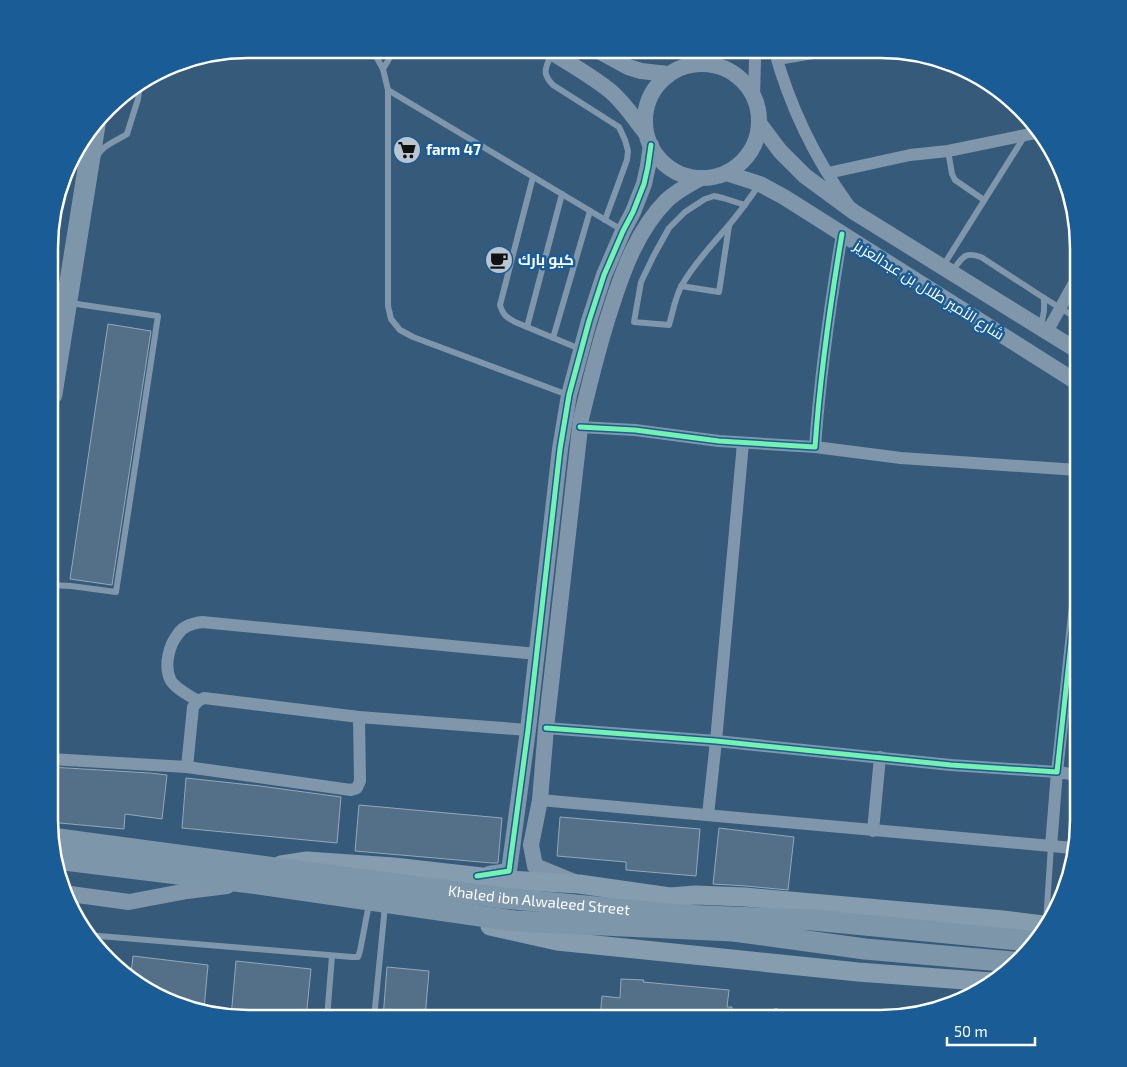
<svg xmlns="http://www.w3.org/2000/svg" width="1127" height="1067" font-family="'Exo 2',Cairo,sans-serif">
<rect width="100%" height="100%" fill="#365a79"/>
<g fill="#537088" stroke="#94a8b9">
<polygon points="108,324 151,331 112,585 70,579"/>
<polygon points="50,767 150,773 167,775 162,819 125,814 124,829 49,822"/>
<polygon points="186,778 260,786 341,797 337,843 182,828"/>
<polygon points="359,805 502,818 498,863 492,863 355,851"/>
<polygon points="560,817 700,829 696,876 626,870 626,862 557,856"/>
<polygon points="719,828 794,837 788,890 746,886 713,884"/>
<polygon points="133,956 208,965 204,1009 160,998 131,974"/>
<polygon points="236,961 311,969 306,1018 235,1018 231,1017"/>
<polygon points="387,967 429,971 425,1018 383,1018"/>
<polygon points="621,979 644,980 643,982 729,990 727,1007 732,1007 731,1018 600,1018 602,996 620,998"/>
</g>
<g fill="none" stroke-linecap="round" stroke-linejoin="round">
<g stroke="#7f96ab" stroke-width="6">
<polyline points="372,49 383,69"/>
<polyline points="395,49 383,69 388,90 622,230"/>
<path d="M551 54C546 69 541 72 553 85L619 127 625 140 628 151 627 160 605 220"/>
<polyline points="778,62 855,49"/>
<polyline points="388,90 388,306 391,319 400,330 413,337 568,395"/>
<polyline points="948,151 952,174 955,180 984,200"/>
<path d="M97 157C101 146 118 140 127 134L138 99 140 84"/>
<path d="M533 177 500 305C503 315 506 317 515 322L580 349"/>
<path d="M745 205 723 198 714 196 705 199 685 212 669 228 654 255 641 282 634 322 669 325C673 312 675 297 682 285 695 262 713 244 729 225 740 212 750 198 759 185"/>
<polyline points="943,266 1024,137"/>
<path d="M952 271C963 258 963 251 981 257L1044 298V311L1041 326"/>
<polyline points="681,286 719,292 729,226"/>
<polyline points="1044,298 1078,319"/>
<polyline points="527,327 562,194"/>
<polyline points="553,338 590,211"/>
<polyline points="50,585 71,586 116,592 158,316 70,303"/>
<polyline points="1046,922 1051,846"/>
<polyline points="87,935 352,957 358,957 360,951 369,904"/>
<polyline points="327,1018 332,956"/>
<polyline points="374,1018 385,906"/>
<polyline points="579,1018 579,1012"/>
<polyline points="774,1018 776,1011"/>
</g>
<g stroke="#7f96ab" stroke-width="12">
<path d="M774 49C789 104 814 157 848 204"/>
<polyline points="690,64 710,49"/>
<polyline points="754,97 755,60 756,49"/>
<polyline points="828,173 910,155 948,151 1040,132"/>
<polyline points="1047,332 1078,276"/>
<path d="M580 427 635 430 719 441 815 447C820 376 830 305 842 234"/>
<polyline points="815,447 901,458 1078,470"/>
<path d="M198 701C190 696 173 687 170 679 164 665 169 645 178 634 183 626 194 623 202 622L537 654"/>
<polyline points="546,728 716,741 951,765 1057,772 1078,578"/>
<polyline points="50,759 187,767 351,790 357,788 360,781 359,717"/>
<polyline points="187,767 193,707 198,701 204,698 359,717 528,730"/>
<polyline points="540,800 1051,846 1057,772 1078,775"/>
<polyline points="708,815 716,741 743,443"/>
<polyline points="873,831 880,757"/>
<polyline points="1051,846 1073,848"/>
</g>
<g stroke="#7f96ab" stroke-width="16">
<path d="M546 49C567 62 589 74 609 90 623 101 633 117 645 132"/>
<polyline points="595,49 628,67 641,71 668,74"/>
<circle cx="702" cy="121" r="57"/>
<polyline points="759,123 780,151 805,176 854,212 1078,351"/>
<polyline points="726,173 760,184 784,197 1078,383"/>
<polyline points="489,874 509,871 528,730 560,449 569,395 589,321 604,275 623,231 633,212 644,184 648,166 651,145"/>
<path d="M574 882 535 866 531 845 540 800 546 728 581 419C590 381 599 344 611 308 623 270 638 229 667 200 677 191 688 185 699 179"/>
<polyline points="63,893 129,902 187,891 227,886"/>
</g>
<g stroke="#869db0" stroke-width="19">
<polyline points="281,865 307,861 394,867 508,880 579,884 670,897 695,895 745,897 1003,920 1043,925"/>
<polyline points="490,926 557,941 858,972 992,982"/>
</g>
<g stroke="#7d96aa" stroke-width="21">
<polyline points="52,394 95,125"/>
<path id="s1" d="M51 838 502 898 680 915 813 920 1030 941"/>
<polyline points="56,859 251,883 515,921 733,931 865,949 1013,962"/>
</g>
<g stroke="#195c96" stroke-width="8">
<g id="cycleway">
<path d="M580 427 635 430 719 441 815 447C820 376 830 305 842 234"/>
<polyline points="546,728 716,741 951,765 1057,772 1078,578"/>
<polyline points="477,876 509,871 528,730 560,449 569,395 589,321 604,275 623,231 633,212 644,184 648,166 651,145"/>
</g>
</g>
<use href="#cycleway" stroke="#73f3ae" stroke-width="5"/>
</g>
<defs>
<g id="supermarket-disc" transform="scale(1.4375)"><circle r="9.5" fill="#b9c5d0" stroke="#195c96"/><path d="M-6-5.5h2.5l.6 2H6L4.5 2H-2.5L-4.4-4H-6ZM-1.5 3.2a1.3 1.3 0 1 0 .1 0ZM3 3.2a1.3 1.3 0 1 0 .1 0Z" fill="#111"/></g>
<g id="cafe-disc" transform="scale(1.4375)"><circle r="9.5" fill="#b9c5d0" stroke="#195c96"/><path d="M-5.5-4.5H6V0H3Q3 3.5 0 3.5H-2.5Q-5.5 3.5-5.5 0ZM3-3.2v2h1.7v-2ZM-6 4.5H4V6H-6Z" fill="#111"/></g>
</defs>
<g fill-rule="evenodd">
<use href="#supermarket-disc" x="407" y="150"/>
<use href="#cafe-disc" x="499" y="260"/>
</g>
<g text-anchor="middle" stroke-width="5" stroke-linejoin="round" paint-order="stroke">
<g font-size="15" font-weight="bold" fill="#fff" stroke="#195c96" text-anchor="start">
<text x="426" y="155">farm 47</text>
<text x="518" y="265">كيو بارك</text>
</g>
<g font-size="15" fill="#fff" stroke="#195c96">
<text transform="translate(929 290) rotate(32)" y="5">شارع الأمير طلال بن عبدالعزيز</text>
<text dy="5" stroke="none"><textPath href="#s1" startOffset="492">Khaled ibn Alwaleed Street</textPath></text>
</g>
</g>
<path d="M0 0H1127V1067H0ZM248 58H880A190 190 0 0 1 1070 248V820A190 190 0 0 1 880 1010H248A190 190 0 0 1 58 820V248A190 190 0 0 1 248 58Z" fill="#195c96" fill-rule="evenodd"/>
<path fill="none" stroke="#fff" stroke-width="2.5" d="M248 58H880A190 190 0 0 1 1070 248V820A190 190 0 0 1 880 1010H248A190 190 0 0 1 58 820V248A190 190 0 0 1 248 58Z"/>
<path d="M947 1037v8h88v-8" fill="none" stroke="#ffffff" stroke-width="2.5"/>
<text x="954" y="1037" font-size="15" fill="#ffffff" stroke="#195c96" stroke-width="4" paint-order="stroke">50 m</text>
</svg>
